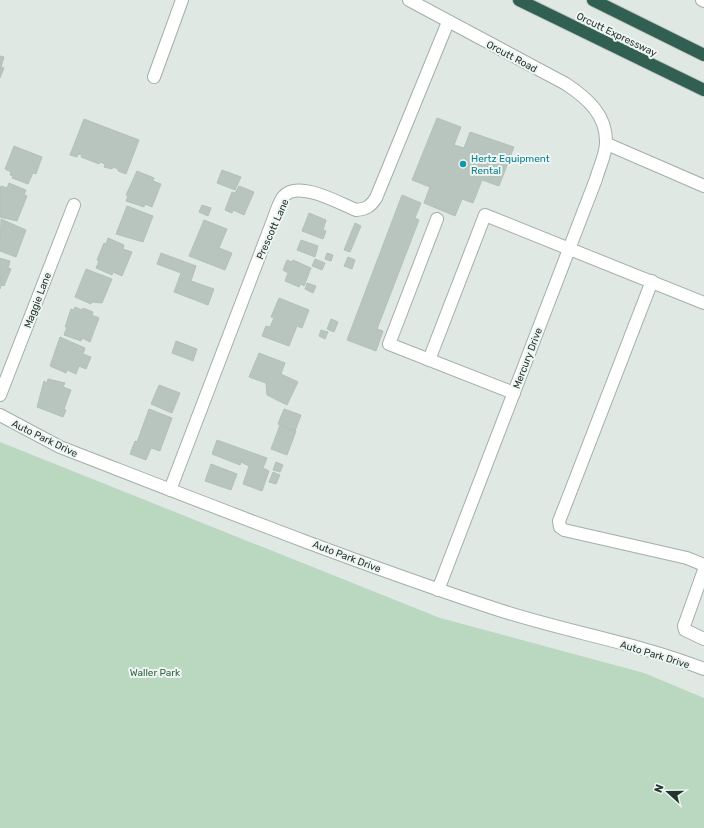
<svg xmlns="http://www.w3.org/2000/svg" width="704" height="828" font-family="Rubik,sans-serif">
<rect width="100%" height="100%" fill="#dfe8e3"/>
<polygon fill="#bad7c0" points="0,442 440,618 644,673 704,698 704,828 0,828"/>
<g fill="#b8c5bf" stroke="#b2c1ba">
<polygon points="0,56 4,57 1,67 4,68 0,78"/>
<polygon points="437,118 461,127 454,145 464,148 470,132 514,147 499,186 482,180 473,203 462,199 455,216 424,203 430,187 412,180"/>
<polygon points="84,119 139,140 126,174 118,171 118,169 113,167 112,169 104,167 105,164 100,162 99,164 81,157 82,155 78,154 77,157 70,155"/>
<polygon points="14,146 42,157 36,174 33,173 28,184 12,178 13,176 10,175 11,172 5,169"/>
<polygon points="222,170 241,177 235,190 217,183"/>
<polygon points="137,171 154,178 153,181 161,184 152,207 145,204 144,207 126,201 128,196 126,195"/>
<polygon points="9,183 26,190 24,195 27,196 17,221 0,217 0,189 1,186 7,188"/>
<polygon points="239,186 254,192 244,215 233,210 232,213 225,210 232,192 235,193"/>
<polygon points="402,195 421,203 415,218 419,220 377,329 383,331 376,351 347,340"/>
<polygon points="202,205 211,208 208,216 199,212"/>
<polygon points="127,206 153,216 143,242 116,234"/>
<polygon points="309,213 326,220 323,230 326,231 323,239 302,231"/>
<polygon points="1,219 26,230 16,257 0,251"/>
<polygon points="204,220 227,229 219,248 232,253 225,270 189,256"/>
<polygon points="355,223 361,226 350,252 344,250"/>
<polygon points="108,238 124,245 123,249 132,252 122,276 113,272 112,275 96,268 99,261 97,260 104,243 106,244"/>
<polygon points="301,240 318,246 315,257 297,250"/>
<polygon points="161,253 196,266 191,281 214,289 208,305 174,292 181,273 157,264"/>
<polygon points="327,253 333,255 331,261 325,259"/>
<polygon points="348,257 355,260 352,269 344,266"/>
<polygon points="0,258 10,261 8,268 11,269 4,286 1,285 0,289"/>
<polygon points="315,259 325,263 322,270 312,266"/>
<polygon points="287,260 292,262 293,260 311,268 304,286 301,284 299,287 285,281 288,273 283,270"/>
<polygon points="86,269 112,279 102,303 92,302 91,304 75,297"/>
<polygon points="307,283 316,286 313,293 305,289"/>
<polygon points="279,298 309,310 302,328 297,326 289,346 262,336 266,326 270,327 274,318 271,317"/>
<polygon points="75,307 82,310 83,308 93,312 92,315 99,318 90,342 82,338 81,341 64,335 67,327 65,327 71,309 74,310"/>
<polygon points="331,319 338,322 334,332 327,329"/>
<polygon points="321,330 328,332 325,339 319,336"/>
<polygon points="60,337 85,348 83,354 91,357 86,369 79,366 76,374 67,370 66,373 50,366"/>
<polygon points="176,341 197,349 193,361 172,353"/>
<polygon points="259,353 285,363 281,374 298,382 287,405 267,395 266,383 249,377"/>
<polygon points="48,379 65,383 63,387 71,390 64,409 66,410 63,417 37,407 44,381 47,383"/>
<polygon points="159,385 180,393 172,413 151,404"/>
<polygon points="149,409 172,418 160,451 151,448 146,460 130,454 135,441 137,442"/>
<polygon points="284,409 301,415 295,431 278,424"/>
<polygon points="280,425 296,431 287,455 271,449"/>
<polygon points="217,440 267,458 263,468 269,471 262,491 243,484 249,466 241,462 240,465 212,454"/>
<polygon points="276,462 283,465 280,472 273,470"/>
<polygon points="211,464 237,474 231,490 205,481"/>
<polygon points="273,472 280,475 276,484 269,482"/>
</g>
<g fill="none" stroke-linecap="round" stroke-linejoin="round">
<g stroke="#a3afa9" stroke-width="14">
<g id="minor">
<path d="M409 0 566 84C587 98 607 115 606 143 606 154 599 168 596 179L438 590"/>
<polyline points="702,0 704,1"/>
<polyline points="154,77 182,0"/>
<polyline points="607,144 704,186"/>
<polyline points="437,219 389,344 514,393"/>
<polyline points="652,281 563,511 559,521 560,527 564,530 687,558 704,565"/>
<polyline points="429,360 485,215 704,303"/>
<polyline points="0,395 74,205"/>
<path d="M0 415 60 447C202 502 345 559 490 607 560 631 635 642 704 669"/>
<path d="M170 490 272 223C275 215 278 204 283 197 297 179 339 203 356 210 366 209 370 207 376 198L448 22"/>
<polyline points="704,570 684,626 685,630 704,639"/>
</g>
</g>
<g stroke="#bdc3c1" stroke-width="14">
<g id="highway">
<polyline points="519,0 704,90"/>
<polyline points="593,0 704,55"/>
</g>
</g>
<use href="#minor" stroke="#fff" stroke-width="12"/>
<use href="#highway" stroke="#315f52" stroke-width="12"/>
</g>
<circle fill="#0f9aa8" stroke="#eff5f2" stroke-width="1.5" cx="463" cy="164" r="4"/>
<g text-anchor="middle" stroke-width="4" stroke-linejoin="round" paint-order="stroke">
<g font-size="10" fill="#22362f" stroke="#eff5f2">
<text transform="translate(617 34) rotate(26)" y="4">Orcutt Expressway</text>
<text transform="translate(512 56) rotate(28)" y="4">Orcutt Road</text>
<text transform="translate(272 229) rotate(-66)" y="4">Prescott Lane</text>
<text transform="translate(37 300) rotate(-69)" y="4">Maggie Lane</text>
<text transform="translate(527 358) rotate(-69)" y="4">Mercury Drive</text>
<text transform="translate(45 438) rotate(26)" y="4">Auto Park Drive</text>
<text transform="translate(347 556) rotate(21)" y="4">Auto Park Drive</text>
<text transform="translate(655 654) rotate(17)" y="4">Auto Park Drive</text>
</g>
<g font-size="10" fill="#0d838f" stroke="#eff5f2" text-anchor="start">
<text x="471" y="162">Hertz Equipment<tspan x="471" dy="12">Rental</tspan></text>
</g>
<g font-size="10" fill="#316843" stroke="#eff5f2">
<text x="155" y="676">Waller Park</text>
</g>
</g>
<g transform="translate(668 792) rotate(291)" stroke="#eff5f2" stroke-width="3" paint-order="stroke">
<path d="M0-3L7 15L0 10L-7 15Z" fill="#22362f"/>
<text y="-6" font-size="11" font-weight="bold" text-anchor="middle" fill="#22362f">N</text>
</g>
</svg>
